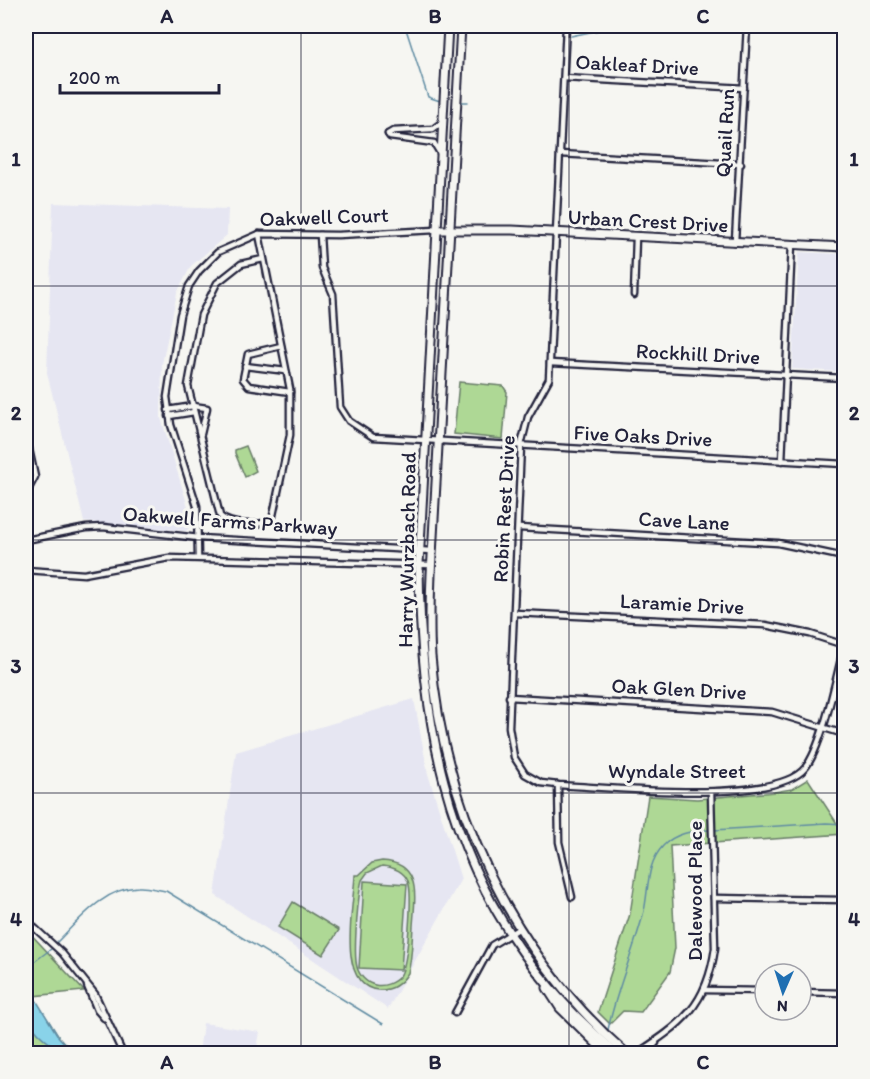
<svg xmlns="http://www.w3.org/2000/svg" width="870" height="1079" font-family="Itim,sans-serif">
<rect width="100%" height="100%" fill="#f6f6f2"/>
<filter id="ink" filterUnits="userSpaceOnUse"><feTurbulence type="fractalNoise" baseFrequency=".0167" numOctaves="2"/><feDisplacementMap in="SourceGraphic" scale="12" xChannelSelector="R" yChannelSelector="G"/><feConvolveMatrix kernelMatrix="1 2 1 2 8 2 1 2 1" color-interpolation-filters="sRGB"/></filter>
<g filter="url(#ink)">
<g fill="#e6e6f2">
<polygon points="53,203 228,209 227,235 191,266 177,293 162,364 161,418 189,510 190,527 186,531 84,522 47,373"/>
<polygon points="799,252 844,254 844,372 792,369"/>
<polygon points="414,699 428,774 461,879 388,1009 215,895 236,752"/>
<polygon points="203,1023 260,1032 256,1053 199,1053"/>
<polygon points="440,1049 546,1052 546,1053 438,1053"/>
</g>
<g fill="#aed895" stroke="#687d68" stroke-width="1.5" fill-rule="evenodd">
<polygon points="459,382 503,386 507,392 503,439 454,434"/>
<polygon points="246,446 256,471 245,477 235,453 235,450"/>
<polygon points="808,779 844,834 670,846 675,948 670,972 641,1012 623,1011 610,1024 598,1012 630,914 648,796 697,799 774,792 792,789"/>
<path d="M382 861C422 863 415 896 413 926 412 942 412 958 408 973 401 984 391 991 378 990 335 986 354 904 355 875H359L372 863ZM382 866C393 867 403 870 408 881 413 894 408 965 400 976 394 983 384 987 375 985 366 983 359 975 357 967 353 952 358 895 362 880L367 873Z"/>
<polygon points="364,881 407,884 401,970 359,968"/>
<polygon points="293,902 339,930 323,955 278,927"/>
<polygon points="26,929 84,991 33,996 58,1036 73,1053 26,1053"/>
</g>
<path fill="#89d3e9" stroke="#608ca3" stroke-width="1.5" d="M26 990 33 995 58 1036 73 1053C58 1054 30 1030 26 1014 24 1007 25 997 26 990Z"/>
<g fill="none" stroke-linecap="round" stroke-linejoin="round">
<g stroke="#608ca3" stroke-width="1.5">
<polyline points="405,26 428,97 440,101"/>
<polyline points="571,36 619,26"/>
<polyline points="462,102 468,102"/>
<polyline points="714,830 826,823 844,824"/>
<path d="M57 942C79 920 104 888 138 887 147 886 157 890 166 891L383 1024"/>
<polyline points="26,968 51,949"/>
<path d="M608 1030C616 990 634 951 644 911 649 889 646 864 663 846 675 833 692 831 709 830"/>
<polyline points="597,1054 599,1052"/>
</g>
<g stroke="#22223b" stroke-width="9">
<g id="street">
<path d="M566 26 549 379 528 417 521 445 509 727 514 757 525 774 541 783 558 785C607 787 775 806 805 768 823 746 836 677 844 647"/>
<polyline points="564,78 744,88"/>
<polyline points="388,134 390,137 434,143 440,153"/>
<polyline points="388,134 393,131 433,129 441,123"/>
<polyline points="560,154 741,164"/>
<path d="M259 234 290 389V435L272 520C260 526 230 526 220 516L188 386 201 315 217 283 241 264 263 259"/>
<polyline points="320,235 322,268 333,294 340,407 349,421 373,437 844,464"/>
<polyline points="735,241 747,26"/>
<polyline points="634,295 636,237"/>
<polyline points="281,346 248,354 243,379 249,386 290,392"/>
<polyline points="550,363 844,378"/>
<polyline points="245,366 286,371"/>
<polyline points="168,410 193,406 207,408 201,434"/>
<polyline points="169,416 194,412"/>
<polyline points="26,435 35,477 26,494"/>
<polyline points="782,461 792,244"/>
<polyline points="519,528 778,543 844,557"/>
<polyline points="26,540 86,528 103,527 199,538 432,551"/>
<polyline points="198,558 197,506 171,425 167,397 180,315 189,286 199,271 218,252 259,234 338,235 436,230"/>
<polyline points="26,570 84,574 169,558 431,565"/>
<polyline points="515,613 765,625 810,634 844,645"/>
<polyline points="509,697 772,712 844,734"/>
<polyline points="558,785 559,842 572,897"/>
<polyline points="714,898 844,900"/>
<polyline points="26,920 62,953 95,994 123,1054"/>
<polyline points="87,986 97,1010 104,1018"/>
<polyline points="704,990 765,991"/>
<polyline points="801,992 844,993"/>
<polyline points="455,1013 492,945 520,928"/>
<path d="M636 1054C682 1024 707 1006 715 948L711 792"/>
<polyline points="645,1054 656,1043"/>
</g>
</g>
<g stroke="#22223b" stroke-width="11">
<g id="secondary">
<path d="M448 26 419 564C420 716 444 857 543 979 565 1007 591 1030 617 1054"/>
<path d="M461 26 431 574C430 601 429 629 431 656 443 808 511 953 627 1054"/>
<polyline points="436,230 512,230 844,247"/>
<polyline points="547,988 560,1008 607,1054"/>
</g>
</g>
<use href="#street" stroke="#f6f6f2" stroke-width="4.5"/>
<use href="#secondary" stroke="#f6f6f2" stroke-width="7"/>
</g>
</g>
<path fill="none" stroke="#22223b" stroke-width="1.5" stroke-opacity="0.55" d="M301 26V1054M569 26V1054M26 286H844M26 540H844M26 793H844"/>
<g text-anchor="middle" stroke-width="6" stroke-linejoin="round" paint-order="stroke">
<g font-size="21" fill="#22223b" stroke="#f6f6f2">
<text transform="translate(637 65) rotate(3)" y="7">Oakleaf Drive</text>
<text transform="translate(725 133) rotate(-87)" y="7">Quail Run</text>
<text transform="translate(324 217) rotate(-2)" y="7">Oakwell Court</text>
<text transform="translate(648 221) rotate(3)" y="7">Urban Crest Drive</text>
<text transform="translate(698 354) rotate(3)" y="7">Rockhill Drive</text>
<text transform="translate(643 436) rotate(3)" y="7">Five Oaks Drive</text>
<text transform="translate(504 509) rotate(-87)" y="7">Robin Rest Drive</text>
<text transform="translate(230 521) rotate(4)" y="7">Oakwell Farms Parkway</text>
<text transform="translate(684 521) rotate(3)" y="7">Cave Lane</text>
<text transform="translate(407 550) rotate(-89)" y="7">Harry Wurzbach Road</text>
<text transform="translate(682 604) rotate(3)" y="7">Laramie Drive</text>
<text transform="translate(679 689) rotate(3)" y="7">Oak Glen Drive</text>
<text x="677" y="778">Wyndale Street</text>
<text transform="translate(695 891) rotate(-90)" y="7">Dalewood Place</text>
</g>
</g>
<rect width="870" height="1079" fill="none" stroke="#f6f6f2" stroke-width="66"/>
<g transform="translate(783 992) rotate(183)"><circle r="28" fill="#f6f6f2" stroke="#a1a1a9" stroke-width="1.5"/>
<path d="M0-4.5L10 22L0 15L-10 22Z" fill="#1f6fb2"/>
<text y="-9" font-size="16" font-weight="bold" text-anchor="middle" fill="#22223b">N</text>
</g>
<path d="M60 84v9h159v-9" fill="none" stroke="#22223b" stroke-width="3"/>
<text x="69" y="84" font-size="18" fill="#22223b" stroke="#f6f6f2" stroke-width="4.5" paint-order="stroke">200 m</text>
<rect x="33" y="33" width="804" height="1013" fill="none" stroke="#22223b" stroke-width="2"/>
<g font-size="20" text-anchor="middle" font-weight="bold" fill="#22223b">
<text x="167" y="23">A</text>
<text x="435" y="23">B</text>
<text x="703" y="23">C</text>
<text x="16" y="166">1</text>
<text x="854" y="166">1</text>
<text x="16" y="420">2</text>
<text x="854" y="420">2</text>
<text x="16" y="673">3</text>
<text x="854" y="673">3</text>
<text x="16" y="926">4</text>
<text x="854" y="926">4</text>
<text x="167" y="1069">A</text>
<text x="435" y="1069">B</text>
<text x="703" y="1069">C</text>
</g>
</svg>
